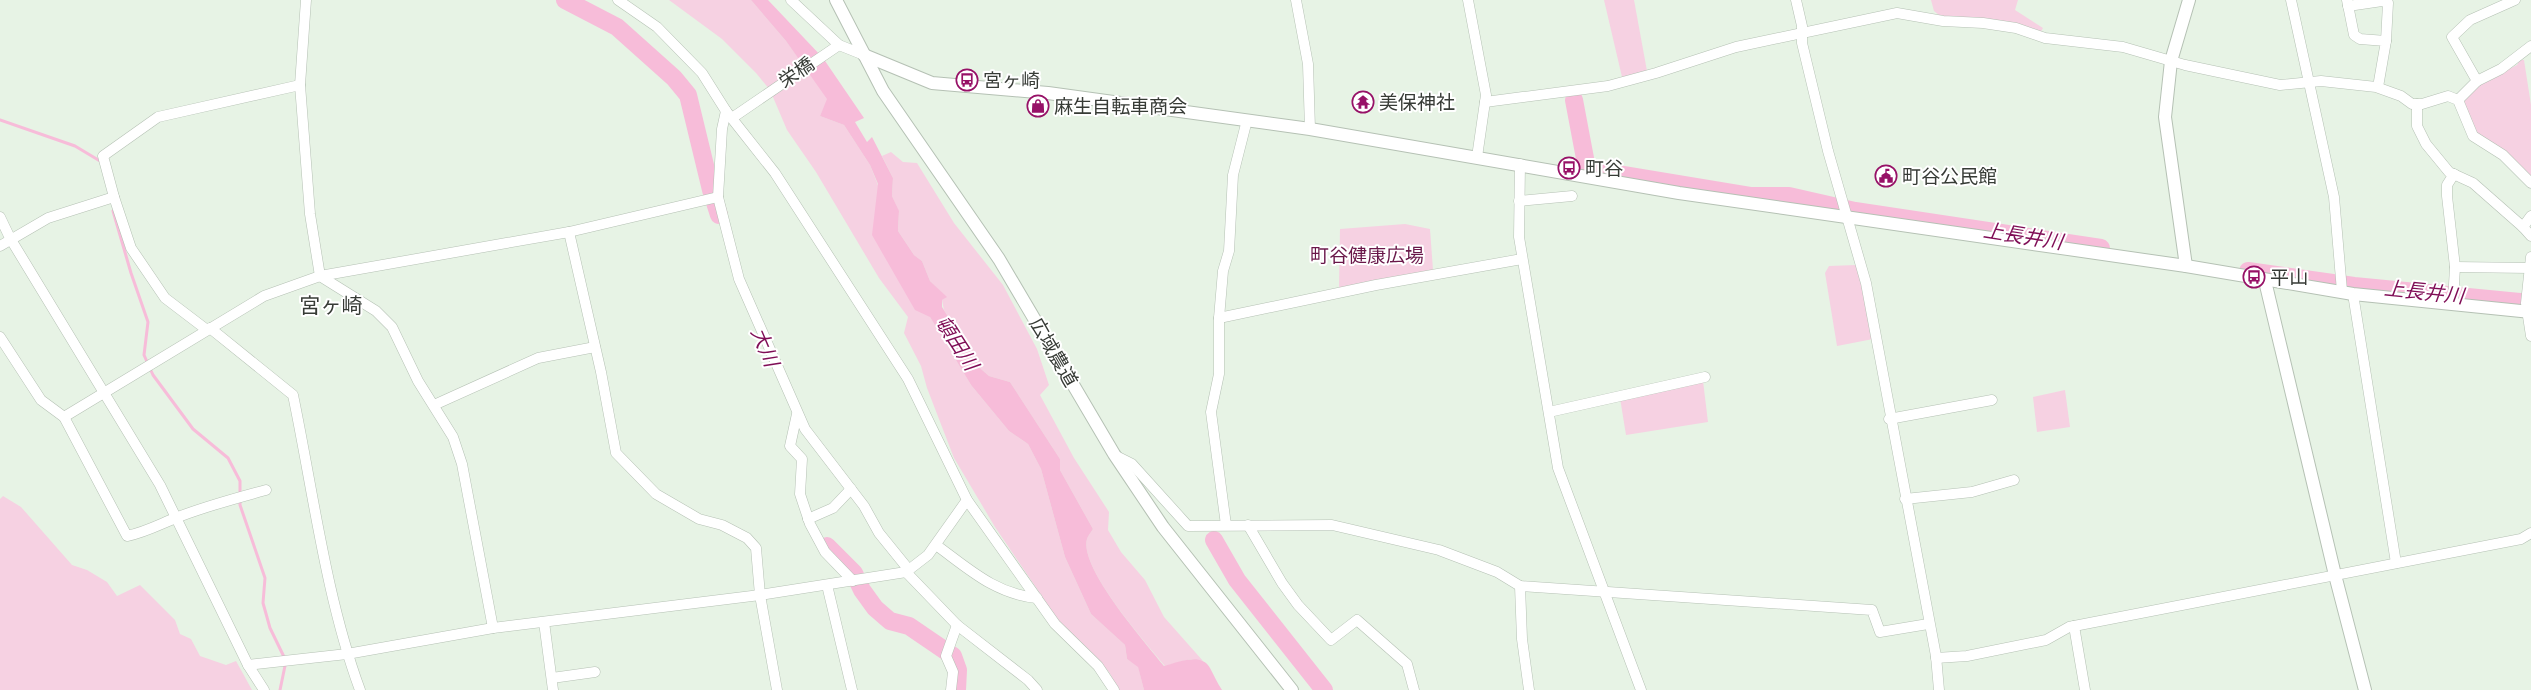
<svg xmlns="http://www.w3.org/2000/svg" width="2531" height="690" font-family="Karla,'Noto Sans JP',sans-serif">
<rect width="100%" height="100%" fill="#e7f3e5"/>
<g fill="#f6d1e2">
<polygon points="669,0 751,0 786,41 828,99 820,116 844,125 870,165 930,317 971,385 1009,431 1028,444 1041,469 1065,557 1091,614 1125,645 1127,659 1138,666 1144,690 1119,690 1109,672 1060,623 995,527 954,458 927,388 921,366 904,333 908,317 879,278 816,172 787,130 770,90 756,73 722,39"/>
<polygon points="1604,0 1634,0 1647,71 1622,77"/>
<polygon points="1931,0 2018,0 2015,10 2043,28 2038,37 1944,19 1934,11"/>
<polygon points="2520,60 2524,60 2531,105 2531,181 2473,130 2461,102 2477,86 2517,65"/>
<path d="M891 152 903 162 917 163 954 223 1003 285 1037 349 1049 385 1040 395 1074 458 1109 512 1108 530 1121 552 1145 580 1164 617 1203 661 1191 659 1165 666C1146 643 1079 568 1087 539 1088 536 1091 532 1093 529L1060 470V459L1010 382 989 376 981 369 944 310 942 300 946 297 930 281 922 261 914 255 898 231 899 212 892 196 893 178 882 156Z"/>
<polygon points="1405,224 1430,229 1433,270 1339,289 1340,229"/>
<polygon points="1856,265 1859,272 1873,339 1837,346 1825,273 1829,266"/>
<polygon points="1703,381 1708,422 1626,435 1620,398"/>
<polygon points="2065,390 2070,427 2037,432 2033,397"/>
<polygon points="3,496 21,507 72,565 87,570 107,582 117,596 140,585 175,620 180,634 191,639 200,656 226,665 236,661 252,690 0,690 0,499"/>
</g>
<path fill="#f7bcd9" d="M751 0H768L823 58 864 118 855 122 867 142 872 137 893 178 892 196 899 211 898 231 914 255 922 261 930 281 947 297 942 300V307L981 369 989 376 1010 382 1060 459V470L1093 529C1091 532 1088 536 1087 539 1079 568 1146 643 1164 666 1179 662 1201 652 1210 668 1214 675 1217 683 1222 690H1144L1138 667 1127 659 1125 645 1091 614 1065 557 1041 469 1028 444 1009 431 971 385 930 317 915 310 872 235 878 184 870 165 844 125 820 116 827 99 786 41Z"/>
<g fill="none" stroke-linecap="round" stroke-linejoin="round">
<g stroke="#f7bcd9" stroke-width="3">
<polyline points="0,120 75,146 100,161"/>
<polyline points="113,211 131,273 148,322 144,355 153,375 193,429 228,458 240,481 240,505 265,578 263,603 270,628 286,661 280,690"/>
</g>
<g stroke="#f7bcd9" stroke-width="18">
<polyline points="565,0 617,27 674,78 688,95 711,190 719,215"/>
<polyline points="1574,100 1587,169 1750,196 1789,196 1855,211 2101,248"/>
<polyline points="2248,271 2354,286 2531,303"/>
<polyline points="1214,540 1237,580 1324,690"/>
<polyline points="827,546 854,573 862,590 875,608 890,621 909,626 953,656 958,670 957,690"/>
</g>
<g stroke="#b5c1b4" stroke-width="11">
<g id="minor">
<polyline points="306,0 300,85 310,214 320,276 376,311 392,327 418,381 453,437 462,464 493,628"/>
<polyline points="618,0 657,27 702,73 726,111 775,173 908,379 967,500 1055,624 1098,666 1114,690"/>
<polyline points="791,0 839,45 864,55"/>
<polyline points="1296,0 1308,64 1310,129"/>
<polyline points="1468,0 1486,95 1477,157"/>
<polyline points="1796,0 1802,26 1802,43 1828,151 1866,283 1936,656 1939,690"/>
<polyline points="2291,0 2334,197 2342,291"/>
<polyline points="2347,0 2354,35 2360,39 2386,41 2378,87"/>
<polyline points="2515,0 2470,20 2452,37 2477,81 2501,69 2531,46"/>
<polyline points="2348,6 2382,1 2388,3 2386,41"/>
<polyline points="2477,81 2458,100 2473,136 2503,155 2531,183"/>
<polyline points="1485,102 1608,86 1656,73 1736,47 1897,13 1943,21 1983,23 2016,28 2045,38 2123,47 2185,65 2280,85 2321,81 2376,87 2401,96 2412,104 2422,104 2448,96 2458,100"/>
<polyline points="2417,104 2417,126 2426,144 2449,172 2473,183 2523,227"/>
<polyline points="726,111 722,129 718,197 739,279 805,429 864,506 879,533 909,570"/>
<polyline points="732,118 839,45"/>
<polyline points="1520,164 1519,237 1558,468 1641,690"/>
<polyline points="114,197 103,156 158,117 300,85"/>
<polyline points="1519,201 1572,196"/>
<polyline points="2531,216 2523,227 2531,236"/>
<polyline points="0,217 10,238 160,485 248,665 264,690"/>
<polyline points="569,232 601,372 616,453 656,494 699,519 722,525 747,538 756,548 760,595 777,690"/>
<polyline points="0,246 48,218 114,197 131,248 165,298 207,330"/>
<polyline points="2531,257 2526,303 2531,336"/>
<polyline points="2455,267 2530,268"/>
<polyline points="2353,294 2396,563"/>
<polyline points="2453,302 2455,267 2447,196 2447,185 2454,174"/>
<polyline points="1219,318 1376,285 1522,259"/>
<path d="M210 328 293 395C313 491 326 598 360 690"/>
<path d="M0 337 41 400 64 417 127 536C146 532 160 524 178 517 207 506 236 498 266 490"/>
<polyline points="434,405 538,358 595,347"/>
<polyline points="1549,412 1705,377"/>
<polyline points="797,414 790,446 802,459 800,494 810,524 825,552 853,581"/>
<polyline points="64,417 264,296 320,276 569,232 718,197"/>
<polyline points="1889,419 1992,400"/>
<polyline points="1116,456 1132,464 1188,526 1332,525 1439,550 1497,572 1520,586 1872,610 1880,632 1928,624"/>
<polyline points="1905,499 1972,492 2014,480"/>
<polyline points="808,519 833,508 851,489"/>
<polyline points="1226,525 1211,412 1219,374 1219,318 1223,271 1229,251 1233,175 1247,120"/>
<polyline points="1248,525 1282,583 1298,605 1331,640 1357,620 1407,664 1414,690"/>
<path d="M936 545C969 569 995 594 1037 598"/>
<polyline points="906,572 957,625 1028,680 1037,690"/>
<polyline points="827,585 852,690"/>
<polyline points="1520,586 1522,639 1529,690"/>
<polyline points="544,622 553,690"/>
<polyline points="2074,626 2085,690"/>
<polyline points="1936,658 1967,656 2046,640 2069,627 2521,539 2531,533"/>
<polyline points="248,665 347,654 493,628 760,595 906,572 928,555 967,500"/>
<polyline points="552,678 595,672"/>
<polyline points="951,690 953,672 946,656 957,625"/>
</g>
</g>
<g stroke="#b5c1b4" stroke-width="14">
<g id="tertiary">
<polyline points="836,0 883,91 999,259 1114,454 1163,527 1292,690"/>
<polyline points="864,55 932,83 1048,93 1310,129 1679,193 2186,266 2353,294 2531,312"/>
<polyline points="2186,266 2165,117 2171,61 2189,0"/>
<polyline points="2265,281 2335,575 2365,690"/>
</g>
</g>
<use href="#minor" stroke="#fff" stroke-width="10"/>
<use href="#tertiary" stroke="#fff" stroke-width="12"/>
</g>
<defs>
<g id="bus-ring" transform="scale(1.125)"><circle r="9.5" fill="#fff" stroke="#971167" stroke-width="1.5"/><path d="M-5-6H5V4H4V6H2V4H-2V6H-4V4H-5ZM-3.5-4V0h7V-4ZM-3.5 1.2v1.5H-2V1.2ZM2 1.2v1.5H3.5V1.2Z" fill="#971167"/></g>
<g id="temple-ring" transform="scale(1.125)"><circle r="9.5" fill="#fff" stroke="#971167" stroke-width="1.5"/><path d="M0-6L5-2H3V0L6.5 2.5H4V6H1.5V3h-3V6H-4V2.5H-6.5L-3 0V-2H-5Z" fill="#971167"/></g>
<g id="shop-ring" transform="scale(1.125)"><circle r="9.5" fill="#fff" stroke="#971167" stroke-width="1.5"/><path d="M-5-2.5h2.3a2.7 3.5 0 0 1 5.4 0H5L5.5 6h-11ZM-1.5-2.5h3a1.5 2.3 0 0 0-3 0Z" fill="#971167"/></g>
<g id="civic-ring" transform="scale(1.125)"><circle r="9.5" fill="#fff" stroke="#971167" stroke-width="1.5"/><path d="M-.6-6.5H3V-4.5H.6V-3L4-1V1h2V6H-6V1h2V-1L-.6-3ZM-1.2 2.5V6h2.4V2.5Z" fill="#971167"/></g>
</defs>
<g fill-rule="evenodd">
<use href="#bus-ring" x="967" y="80"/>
<use href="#temple-ring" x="1363" y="102"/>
<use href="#shop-ring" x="1038" y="106"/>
<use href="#bus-ring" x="1569" y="168"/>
<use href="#civic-ring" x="1886" y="176"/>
<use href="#bus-ring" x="2254" y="277"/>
</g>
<g text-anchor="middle" stroke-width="4" stroke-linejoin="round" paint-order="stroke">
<g font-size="19" fill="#373b36" stroke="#fff">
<text transform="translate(796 72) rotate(-34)" y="7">栄橋</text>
<text transform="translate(1054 352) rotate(60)" y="7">広域農道</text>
</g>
<g font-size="19" fill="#373b36" stroke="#fff" text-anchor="start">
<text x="983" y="87">宮ヶ崎</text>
<text x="1379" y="109">美保神社</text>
<text x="1054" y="113">麻生自転車商会</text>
<text x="1585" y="175">町谷</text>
<text x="1902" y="183">町谷公民館</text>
<text x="2270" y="284">平山</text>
</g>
<g font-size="19" fill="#691749" stroke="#fff">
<text x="1367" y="262">町谷健康広場</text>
</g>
<g font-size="20" font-style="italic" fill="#7f0d56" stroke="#fff">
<text transform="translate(2023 236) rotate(9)" y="7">上長井川</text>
<text transform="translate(2424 292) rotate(6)" y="7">上長井川</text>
<text transform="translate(957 343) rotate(57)" y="7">頓田川</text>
<text transform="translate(765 347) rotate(67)" y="7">大川</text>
</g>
<g font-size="21" fill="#373b36" stroke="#fff">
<text x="331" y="313">宮ヶ崎</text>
</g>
</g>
</svg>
